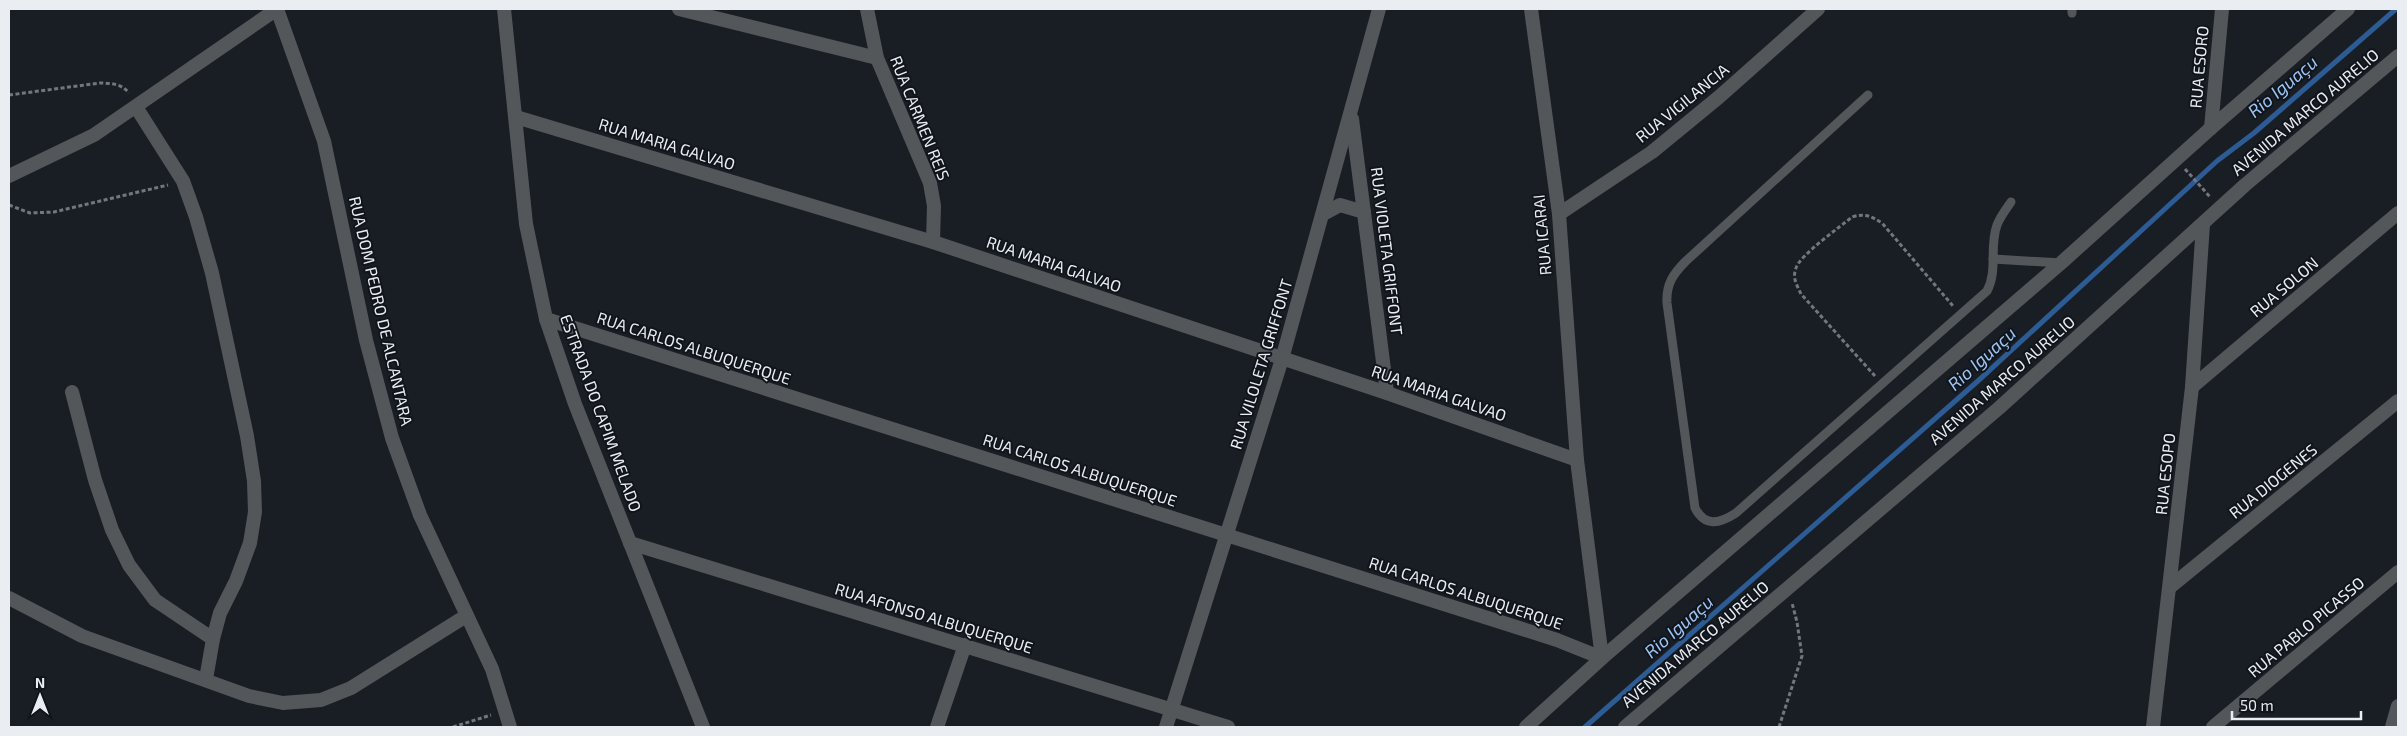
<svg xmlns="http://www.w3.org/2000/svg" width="2407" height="736" font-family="'Exo 2',sans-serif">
<rect width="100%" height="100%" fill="#191e25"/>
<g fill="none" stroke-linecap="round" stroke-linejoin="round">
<polyline stroke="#2d5b93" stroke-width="5" points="1585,727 1979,380 2217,161 2254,133 2396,9"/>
<g stroke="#72777d" stroke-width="3" stroke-dasharray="4 2.5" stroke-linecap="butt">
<path d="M9 95 100 83C111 83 122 84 129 93"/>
<polyline points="2185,169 2211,198"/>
<polyline points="9,205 30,213 54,212 168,185"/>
<path d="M1875 376 1801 294C1797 285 1792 278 1796 268 1800 255 1840 227 1852 217 1865 213 1871 216 1882 223L1953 306"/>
<polyline points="453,727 491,715"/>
<polyline points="1779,727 1802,656 1797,622 1792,603"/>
</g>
<g stroke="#54575a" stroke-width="9">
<polyline points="2072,13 2072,9"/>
<path d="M1868 95 1686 261C1673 274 1666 284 1667 303L1695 508C1705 527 1719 524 1736 513L1987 291C1998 271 1989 247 1997 225 2000 217 2006 209 2011 202"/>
<polyline points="1993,259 2061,263"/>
</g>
<g stroke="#54575a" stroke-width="14">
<polyline points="277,9 324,141 366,340 392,438 420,515 492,669 510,727"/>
<polyline points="679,9 877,58"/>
<polyline points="867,9 877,58 930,183 934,206 933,242"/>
<polyline points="136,107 183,181 196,217 212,273 247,436 254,481 255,512 250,543 236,581 220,613 213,639 206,679"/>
<polyline points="516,117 933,242 1387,393 1577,460"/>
<polyline points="1352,119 1387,393"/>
<polyline points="2211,128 2222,9"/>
<polyline points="9,176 94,135 277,9"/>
<polyline points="1323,214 1340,205 1364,212"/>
<polyline points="1559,214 1652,152 1719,97 1818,9"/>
<polyline points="546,319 1557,640 1602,658 1577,460 1559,214 1531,9"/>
<polyline points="2192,387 2398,213"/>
<polyline points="72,392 95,480 112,530 129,565 155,600 213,639"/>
<polyline points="630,543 1228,727"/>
<polyline points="2170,587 2398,401"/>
<polyline points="9,598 82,636 249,696 283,703 321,700 351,688 466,616"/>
<polyline points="937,727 965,645"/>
<polyline points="1166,727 1282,359 1379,9"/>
<polyline points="1526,727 1602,658 2061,263 2211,128 2348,9"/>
<polyline points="1625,727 1999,408 2245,185 2398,56"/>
<polyline points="2153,727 2192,387 2203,224"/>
<polyline points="2213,727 2398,572"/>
<polyline points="2392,727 2398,706"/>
</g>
<polyline stroke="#54575a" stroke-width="14" points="504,9 526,224 546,319 575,404 703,727"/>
</g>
<g text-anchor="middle" stroke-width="4" stroke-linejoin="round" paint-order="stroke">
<g font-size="16" fill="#eaeef3" stroke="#10151b">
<text transform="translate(2199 67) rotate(-85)" y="6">RUA ESORO</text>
<text transform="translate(1682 103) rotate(-39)" y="6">RUA VIGILANCIA</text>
<text transform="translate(2305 112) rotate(-40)" y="6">AVENIDA MARCO AURELIO</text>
<text transform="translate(920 118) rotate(68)" y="6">RUA CARMEN REIS</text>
<text transform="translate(667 144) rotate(17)" y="6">RUA MARIA GALVAO</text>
<text transform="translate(1542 235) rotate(-95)" y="6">RUA ICARAI</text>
<text transform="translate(1387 251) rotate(83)" y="6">RUA VIOLETA GRIFFONT</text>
<text transform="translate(1054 264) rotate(19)" y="6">RUA MARIA GALVAO</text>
<text transform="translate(2284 287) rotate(-40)" y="6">RUA SOLON</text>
<text transform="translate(381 311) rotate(77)" y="6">RUA DOM PEDRO DE ALCANTARA</text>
<text transform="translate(694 348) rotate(18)" y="6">RUA CARLOS ALBUQUERQUE</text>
<text transform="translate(1261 364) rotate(-73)" y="6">RUA VILOLETA GRIFFONT</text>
<text transform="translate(2002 380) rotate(-41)" y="6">AVENIDA MARCO AURELIO</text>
<text transform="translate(1439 393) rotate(19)" y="6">RUA MARIA GALVAO</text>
<text transform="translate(601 413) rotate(70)" y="6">ESTRADA DO CAPIM MELADO</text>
<text transform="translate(1080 470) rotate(18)" y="6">RUA CARLOS ALBUQUERQUE</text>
<text transform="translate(2165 474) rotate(-84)" y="6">RUA ESOPO</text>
<text transform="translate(2273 481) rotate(-39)" y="6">RUA DIOGENES</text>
<text transform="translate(1466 593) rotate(18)" y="6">RUA CARLOS ALBUQUERQUE</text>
<text transform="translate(934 618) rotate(17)" y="6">RUA AFONSO ALBUQUERQUE</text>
<text transform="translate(2306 627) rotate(-40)" y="6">RUA PABLO PICASSO</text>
<text transform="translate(1695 644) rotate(-40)" y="6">AVENIDA MARCO AURELIO</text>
</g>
<g font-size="18" font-style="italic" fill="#9ec4f5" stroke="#10151b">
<text transform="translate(2283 87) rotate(-40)" y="6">Rio Iguaçu</text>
<text transform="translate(1982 359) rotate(-42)" y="6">Rio Iguaçu</text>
<text transform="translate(1679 627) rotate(-41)" y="6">Rio Iguaçu</text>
</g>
</g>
<rect width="2407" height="736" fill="none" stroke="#eaeef3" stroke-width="20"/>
<g transform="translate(40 696)" stroke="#10151b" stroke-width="4" paint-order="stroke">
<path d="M0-4L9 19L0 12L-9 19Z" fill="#eaeef3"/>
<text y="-8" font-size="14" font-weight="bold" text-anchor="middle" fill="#eaeef3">N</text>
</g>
<path d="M2232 711v8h129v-8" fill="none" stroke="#eaeef3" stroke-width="2.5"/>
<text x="2240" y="711" font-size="15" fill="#eaeef3" stroke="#10151b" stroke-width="4" paint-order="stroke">50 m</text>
</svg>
